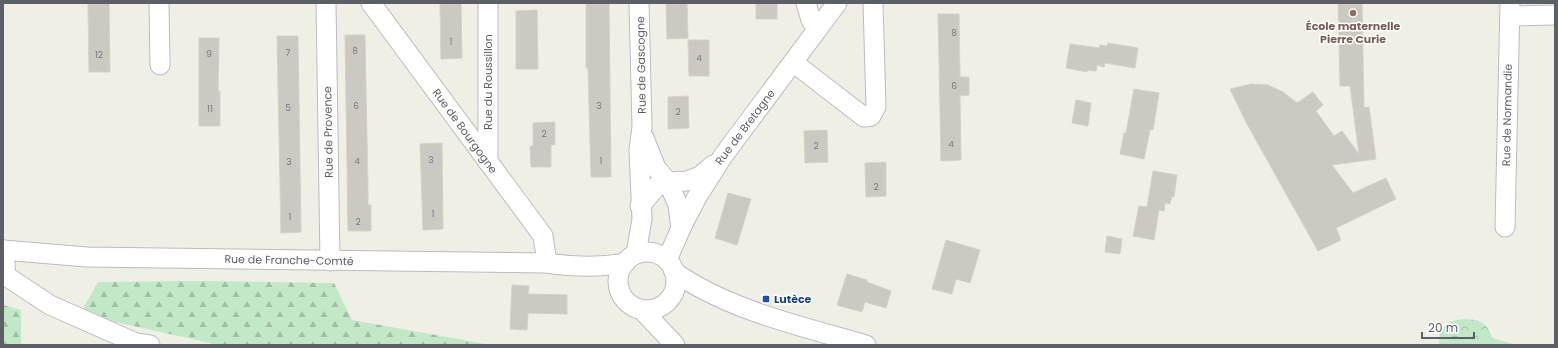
<svg xmlns="http://www.w3.org/2000/svg" width="1558" height="348" font-family="Poppins,sans-serif">
<defs>
<pattern id="forest-firs" width="22" height="20" patternUnits="userSpaceOnUse"><rect width="22" height="20" fill="#c1e8c7"/><path d="M5 1l3.5 6h-7zM16 11l3.5 6h-7z" fill="#a0bfa5"/></pattern>
<pattern id="park-crowns" width="20" height="18" patternUnits="userSpaceOnUse"><rect width="20" height="18" fill="#c1e8c7"/><path d="M2 6a3 3 0 1 1 6 0M12 15a3 3 0 1 1 6 0" fill="none" stroke="#a0bfa5"/></pattern>
</defs>
<rect width="100%" height="100%" fill="#f0efe5"/>
<g fill="url(#forest-firs)">
<polygon points="202,281 334,283 352,320 491,345 214,345 210,343 80,314 98,282"/>
<polygon points="3,305 21,310 21,345 3,345"/>
</g>
<path fill="url(#park-crowns)" d="M1463 319C1478 319 1488 322 1492 338L1517 345H1439L1440 332 1449 322Z"/>
<g fill="#cbc9c2" stroke="#d5d2c3">
<polygon points="88,3 109,3 110,72 89,72"/>
<polygon points="440,3 461,3 462,58 441,59"/>
<polygon points="586,3 609,3 611,177 591,177 588,68 586,68"/>
<polygon points="666,3 687,3 688,38 667,39"/>
<rect x="756" y="3" width="21" height="16"/>
<polygon points="1338,3 1362,3 1364,108 1369,107 1376,159 1332,165 1353,193 1386,178 1396,199 1336,228 1341,240 1318,251 1247,124 1230,89 1251,84 1268,85 1283,92 1297,103 1313,92 1323,105 1316,111 1334,136 1342,131 1359,154 1350,86 1340,86"/>
<polygon points="537,10 538,69 516,69 516,11"/>
<polygon points="938,14 959,14 960,77 969,77 969,95 960,96 961,160 941,161"/>
<polygon points="345,35 365,35 368,190 368,205 371,205 371,231 348,231"/>
<polygon points="277,36 298,36 301,232 281,233"/>
<polygon points="199,38 219,38 218,91 220,91 220,126 199,126"/>
<polygon points="688,40 709,40 709,76 689,76"/>
<polygon points="1108,43 1138,48 1135,68 1105,63 1104,67 1097,65 1096,71 1088,70 1087,72 1066,68 1070,44 1099,48 1100,45 1107,46"/>
<polygon points="1134,89 1159,93 1153,130 1150,130 1144,159 1120,154 1124,133 1126,133"/>
<polygon points="688,96 689,128 668,129 668,97"/>
<polygon points="1076,100 1091,103 1088,126 1072,123"/>
<polygon points="555,122 555,145 551,145 551,167 531,167 530,146 533,146 533,123"/>
<polygon points="827,130 828,162 805,163 804,131"/>
<polygon points="442,143 443,229 423,230 420,144"/>
<polygon points="886,162 886,196 866,197 865,163"/>
<polygon points="1153,171 1177,175 1174,197 1172,196 1170,204 1165,203 1164,211 1159,210 1154,240 1133,236 1139,206 1147,207"/>
<polygon points="728,193 751,199 737,245 715,238"/>
<polygon points="1107,236 1122,239 1120,254 1105,252"/>
<polygon points="946,240 980,250 970,283 956,279 952,294 932,289"/>
<polygon points="847,274 867,280 867,282 891,291 886,308 865,302 862,312 837,305"/>
<polygon points="512,285 529,286 528,294 567,295 567,314 528,313 527,330 510,329"/>
</g>
<g fill="none" stroke-linecap="round" stroke-linejoin="round">
<g stroke="#babcc1" stroke-width="21">
<g id="minor">
<polyline points="159,3 160,65"/>
<polyline points="326,3 330,261"/>
<polyline points="371,3 543,236 547,263"/>
<polyline points="806,3 811,20 817,29"/>
<polyline points="1510,16 1555,15"/>
<polyline points="794,63 864,117 871,116 876,107 873,3"/>
<polyline points="644,138 656,168 668,182 678,205 681,228"/>
<polyline points="488,162 488,3"/>
<polyline points="640,206 657,186 668,182 687,181 700,176 713,165"/>
<polyline points="1505,227 1510,3"/>
<path d="M3 250 87 257 547 263C574 267 598 268 625 263"/>
<polyline points="4,250 6,276 50,305 136,343 150,345"/>
<circle cx="647" cy="281" r="29"/>
<polyline points="636,254 642,219 639,150 642,127 639,3"/>
<polyline points="667,260 681,228 697,197 723,156 837,3"/>
<path d="M674 272C731 311 801 326 866 345"/>
<polyline points="642,310 675,345"/>
</g>
</g>
<use href="#minor" stroke="#fff" stroke-width="19"/>
</g>
<circle fill="#8d6e63" stroke="#fff" stroke-width="1.5" cx="1353" cy="13" r="4"/>
<rect fill="#1a4fb4" stroke="#fff" stroke-width="1.5" x="762" y="295" width="8" height="8" rx="2"/>
<g text-anchor="middle" stroke-width="3" stroke-linejoin="round" paint-order="stroke">
<g font-size="9" fill="#787a7d">
<text x="954" y="36">8</text>
<text x="451" y="45">1</text>
<text x="355" y="54">8</text>
<text x="288" y="56">7</text>
<text x="209" y="57">9</text>
<text x="99" y="58">12</text>
<text x="699" y="61">4</text>
<text x="954" y="89">6</text>
<text x="356" y="109">6</text>
<text x="599" y="109">3</text>
<text x="288" y="111">5</text>
<text x="210" y="112">11</text>
<text x="678" y="115">2</text>
<text x="544" y="137">2</text>
<text x="951" y="147">4</text>
<text x="816" y="149">2</text>
<text x="431" y="163">3</text>
<text x="357" y="164">4</text>
<text x="601" y="164">1</text>
<text x="289" y="165">3</text>
<text x="876" y="190">2</text>
<text x="433" y="217">1</text>
<text x="290" y="220">1</text>
<text x="358" y="225">2</text>
</g>
<g font-size="11" font-weight="bold" fill="#785e54" stroke="#fff">
<text x="1353" y="30">École maternelle<tspan x="1353" dy="13">Pierre Curie</tspan></text>
</g>
<g font-size="11" fill="#5d5f66" stroke="#fff">
<text transform="translate(641 65) rotate(-91)" y="4">Rue de Gascogne</text>
<text transform="translate(488 82) rotate(-90)" y="4">Rue du Roussillon</text>
<text transform="translate(1507 115) rotate(-89)" y="4">Rue de Normandie</text>
<text transform="translate(745 127) rotate(-53)" y="4">Rue de Bretagne</text>
<text transform="translate(465 131) rotate(54)" y="4">Rue de Bourgogne</text>
<text transform="translate(328 132) rotate(-91)" y="4">Rue de Provence</text>
<text transform="translate(289 260) rotate(1)" y="4">Rue de Franche-Comté</text>
</g>
<g font-size="11" font-weight="bold" fill="#164399" stroke="#fff" text-anchor="start">
<text x="774" y="303">Lutèce</text>
</g>
</g>
<rect width="1558" height="348" fill="none" stroke="#5d5f66" stroke-width="8"/>
<path d="M1422 332v6h52v-6" fill="none" stroke="#5d5f66" stroke-width="2"/>
<text x="1428" y="332" font-size="12" fill="#5d5f66" stroke="#ffffff" stroke-width="3" paint-order="stroke">20 m</text>
</svg>
